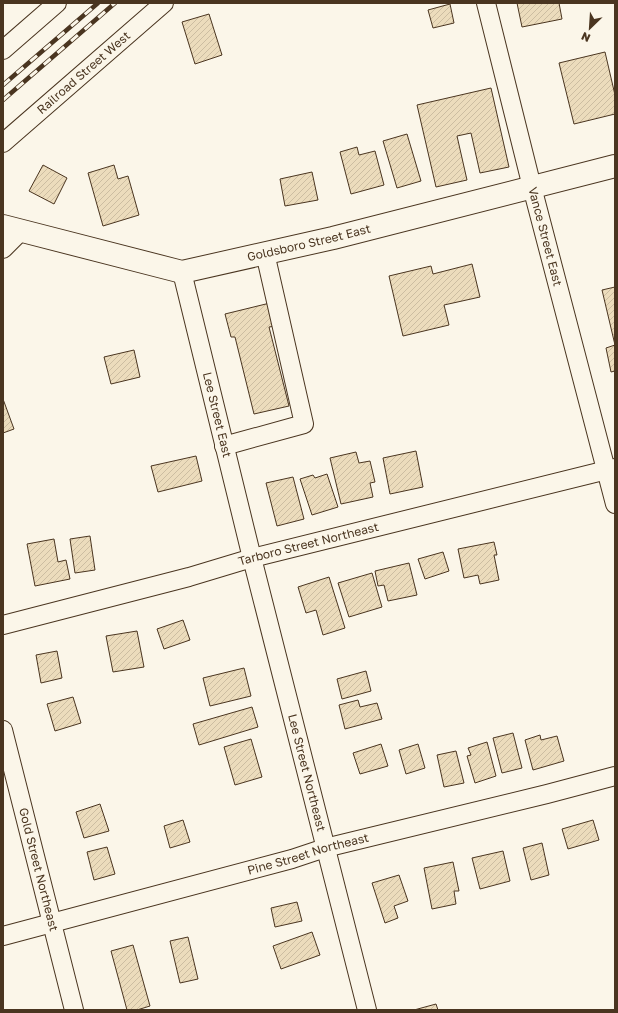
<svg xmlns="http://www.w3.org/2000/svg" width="618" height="1013" font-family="'Golos Text',sans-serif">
<defs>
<pattern id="building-hatch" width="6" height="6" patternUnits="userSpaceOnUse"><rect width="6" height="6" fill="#ecdcbc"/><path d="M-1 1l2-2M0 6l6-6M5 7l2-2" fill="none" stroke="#ccbda1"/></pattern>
</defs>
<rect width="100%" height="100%" fill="#fbf6e9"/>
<g fill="url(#building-hatch)" stroke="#4a3520">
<polygon points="517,3 559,3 562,19 522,27"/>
<polygon points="450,4 454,23 433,28 428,10"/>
<polygon points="209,14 222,55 195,64 182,22"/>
<polygon points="605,52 615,95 615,114 574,124 559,63"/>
<polygon points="491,88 509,167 480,173 471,133 457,136 467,180 436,187 417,105"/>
<polygon points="407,134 421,181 397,188 383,141"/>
<polygon points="357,147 359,155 375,151 384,185 351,194 340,152"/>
<polygon points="43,165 67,178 54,204 29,191"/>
<polygon points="114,165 118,179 128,176 139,215 103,226 88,173"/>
<polygon points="312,172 318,200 285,206 280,179"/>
<polygon points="472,264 480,297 444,305 449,325 403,336 389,276 431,266 433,274"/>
<polygon points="615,287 615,345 602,290"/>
<polygon points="270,303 276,326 269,327 289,406 254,414 235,337 231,337 225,314"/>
<polygon points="615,345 615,371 611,372 606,348"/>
<polygon points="134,350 140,377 111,384 104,357"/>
<polygon points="3,399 14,429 3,433"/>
<polygon points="416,451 423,487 390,494 383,458"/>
<polygon points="356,452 359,463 370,461 375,482 370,483 373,497 341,504 330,458"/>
<polygon points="196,456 202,481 158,492 151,466"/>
<polygon points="327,474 338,507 312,515 300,479 313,475 315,478"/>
<polygon points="293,477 304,519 277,526 266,483"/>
<polygon points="90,536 95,570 75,573 70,539"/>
<polygon points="54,539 58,562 66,560 70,579 35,586 27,544"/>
<polygon points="494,542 497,555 494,555 499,580 480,584 478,575 464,578 458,549"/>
<polygon points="443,552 449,571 425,579 418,559"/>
<polygon points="409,563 417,595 388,601 384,585 378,586 375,571"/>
<polygon points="372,573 382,607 349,617 338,583"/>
<polygon points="329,577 345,628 323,635 316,610 306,613 298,587"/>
<polygon points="183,620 190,640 164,649 157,629"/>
<polygon points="137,631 144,667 113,672 106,636"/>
<polygon points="57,651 62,678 41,683 36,655"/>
<polygon points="244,668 251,696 210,706 203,678"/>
<polygon points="366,671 371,691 342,699 337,679"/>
<polygon points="73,697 81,723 55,731 47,704"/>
<polygon points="358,700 360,707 377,703 382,719 345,729 339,705"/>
<polygon points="252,707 258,727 199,745 193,724"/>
<polygon points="513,733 522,768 502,773 493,738"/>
<polygon points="540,735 541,740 557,736 564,761 533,770 525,740"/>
<polygon points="251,739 262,777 235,785 224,747"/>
<polygon points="487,742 496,776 475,783 467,756 471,755 468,748"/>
<polygon points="381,744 388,766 360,774 353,753"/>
<polygon points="418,744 425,768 406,774 399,750"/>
<polygon points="456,751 464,783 444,787 437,755"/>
<polygon points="100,804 109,831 84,838 76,812"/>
<polygon points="183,820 190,842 170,848 164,826"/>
<polygon points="593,820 599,840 568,849 562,829"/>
<polygon points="542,843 549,875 531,880 523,848"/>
<polygon points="107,847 115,874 94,880 87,852"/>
<polygon points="503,851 510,881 480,889 472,858"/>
<polygon points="453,862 459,891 454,891 456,904 432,909 424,868"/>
<polygon points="399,875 408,901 394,906 398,918 385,923 372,883"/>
<polygon points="297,902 302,921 275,927 271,908"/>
<polygon points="312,932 320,955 281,969 273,946"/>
<polygon points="188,937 198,979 180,983 170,941"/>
<polygon points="133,945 150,1006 137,1010 127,1010 111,951"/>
<polygon points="436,1004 438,1010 414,1010"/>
</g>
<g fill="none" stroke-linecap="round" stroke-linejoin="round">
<g stroke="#4a3520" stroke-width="20">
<g id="minor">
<path id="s1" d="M486 3 532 187 615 504"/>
<polyline points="3,50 57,3"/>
<path id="s2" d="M3 143 164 3"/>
<polyline points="3,249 21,231"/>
<path id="s3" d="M182 272 252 558 367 1010"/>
<polyline points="224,446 304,424 265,253"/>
<path id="s4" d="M3 625 189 577 252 558 615 468"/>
<path id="s5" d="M3 730 74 1010"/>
<path id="s6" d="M3 936 292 859 325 848 547 794 615 776"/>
</g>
</g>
<g stroke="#4a3520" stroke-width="24">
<g id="major">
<path id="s7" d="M3 226 182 272 333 238 615 166"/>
</g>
</g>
<use href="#minor" stroke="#fbf6e9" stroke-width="18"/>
<use href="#major" stroke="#fbf6e9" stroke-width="22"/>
<g stroke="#4a3520" stroke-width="4.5">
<g id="rail">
<polyline points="3,85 98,3"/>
<polyline points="3,100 115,3"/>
</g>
</g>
<use href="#rail" stroke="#fbf6e9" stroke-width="3" stroke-dasharray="9" stroke-linecap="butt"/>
</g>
<g text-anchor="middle" stroke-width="3" stroke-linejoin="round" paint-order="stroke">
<g font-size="12" fill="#4a3520" stroke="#fbf6e9">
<text dy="4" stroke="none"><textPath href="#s2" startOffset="107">Railroad Street West</textPath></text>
<text dy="4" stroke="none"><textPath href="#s1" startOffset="241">Vance Street East</textPath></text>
<text dy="4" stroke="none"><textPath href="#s7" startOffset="315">Goldsboro Street East</textPath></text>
<text dy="4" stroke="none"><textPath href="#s3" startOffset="147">Lee Street East</textPath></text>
<text dy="4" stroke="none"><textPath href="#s4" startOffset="316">Tarboro Street Northeast</textPath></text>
<text dy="4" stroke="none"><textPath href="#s3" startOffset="516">Lee Street Northeast</textPath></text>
<text dy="4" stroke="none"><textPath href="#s6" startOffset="316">Pine Street Northeast</textPath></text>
<text dy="4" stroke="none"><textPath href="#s5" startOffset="144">Gold Street Northeast</textPath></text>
</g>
</g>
<rect width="618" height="1013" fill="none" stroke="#4a3520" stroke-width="8"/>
<g transform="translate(590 28) rotate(205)" stroke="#fbf6e9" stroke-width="3" paint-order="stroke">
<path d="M0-3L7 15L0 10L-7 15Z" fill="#4a3520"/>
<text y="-6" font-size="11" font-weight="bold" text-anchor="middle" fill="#4a3520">N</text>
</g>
</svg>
